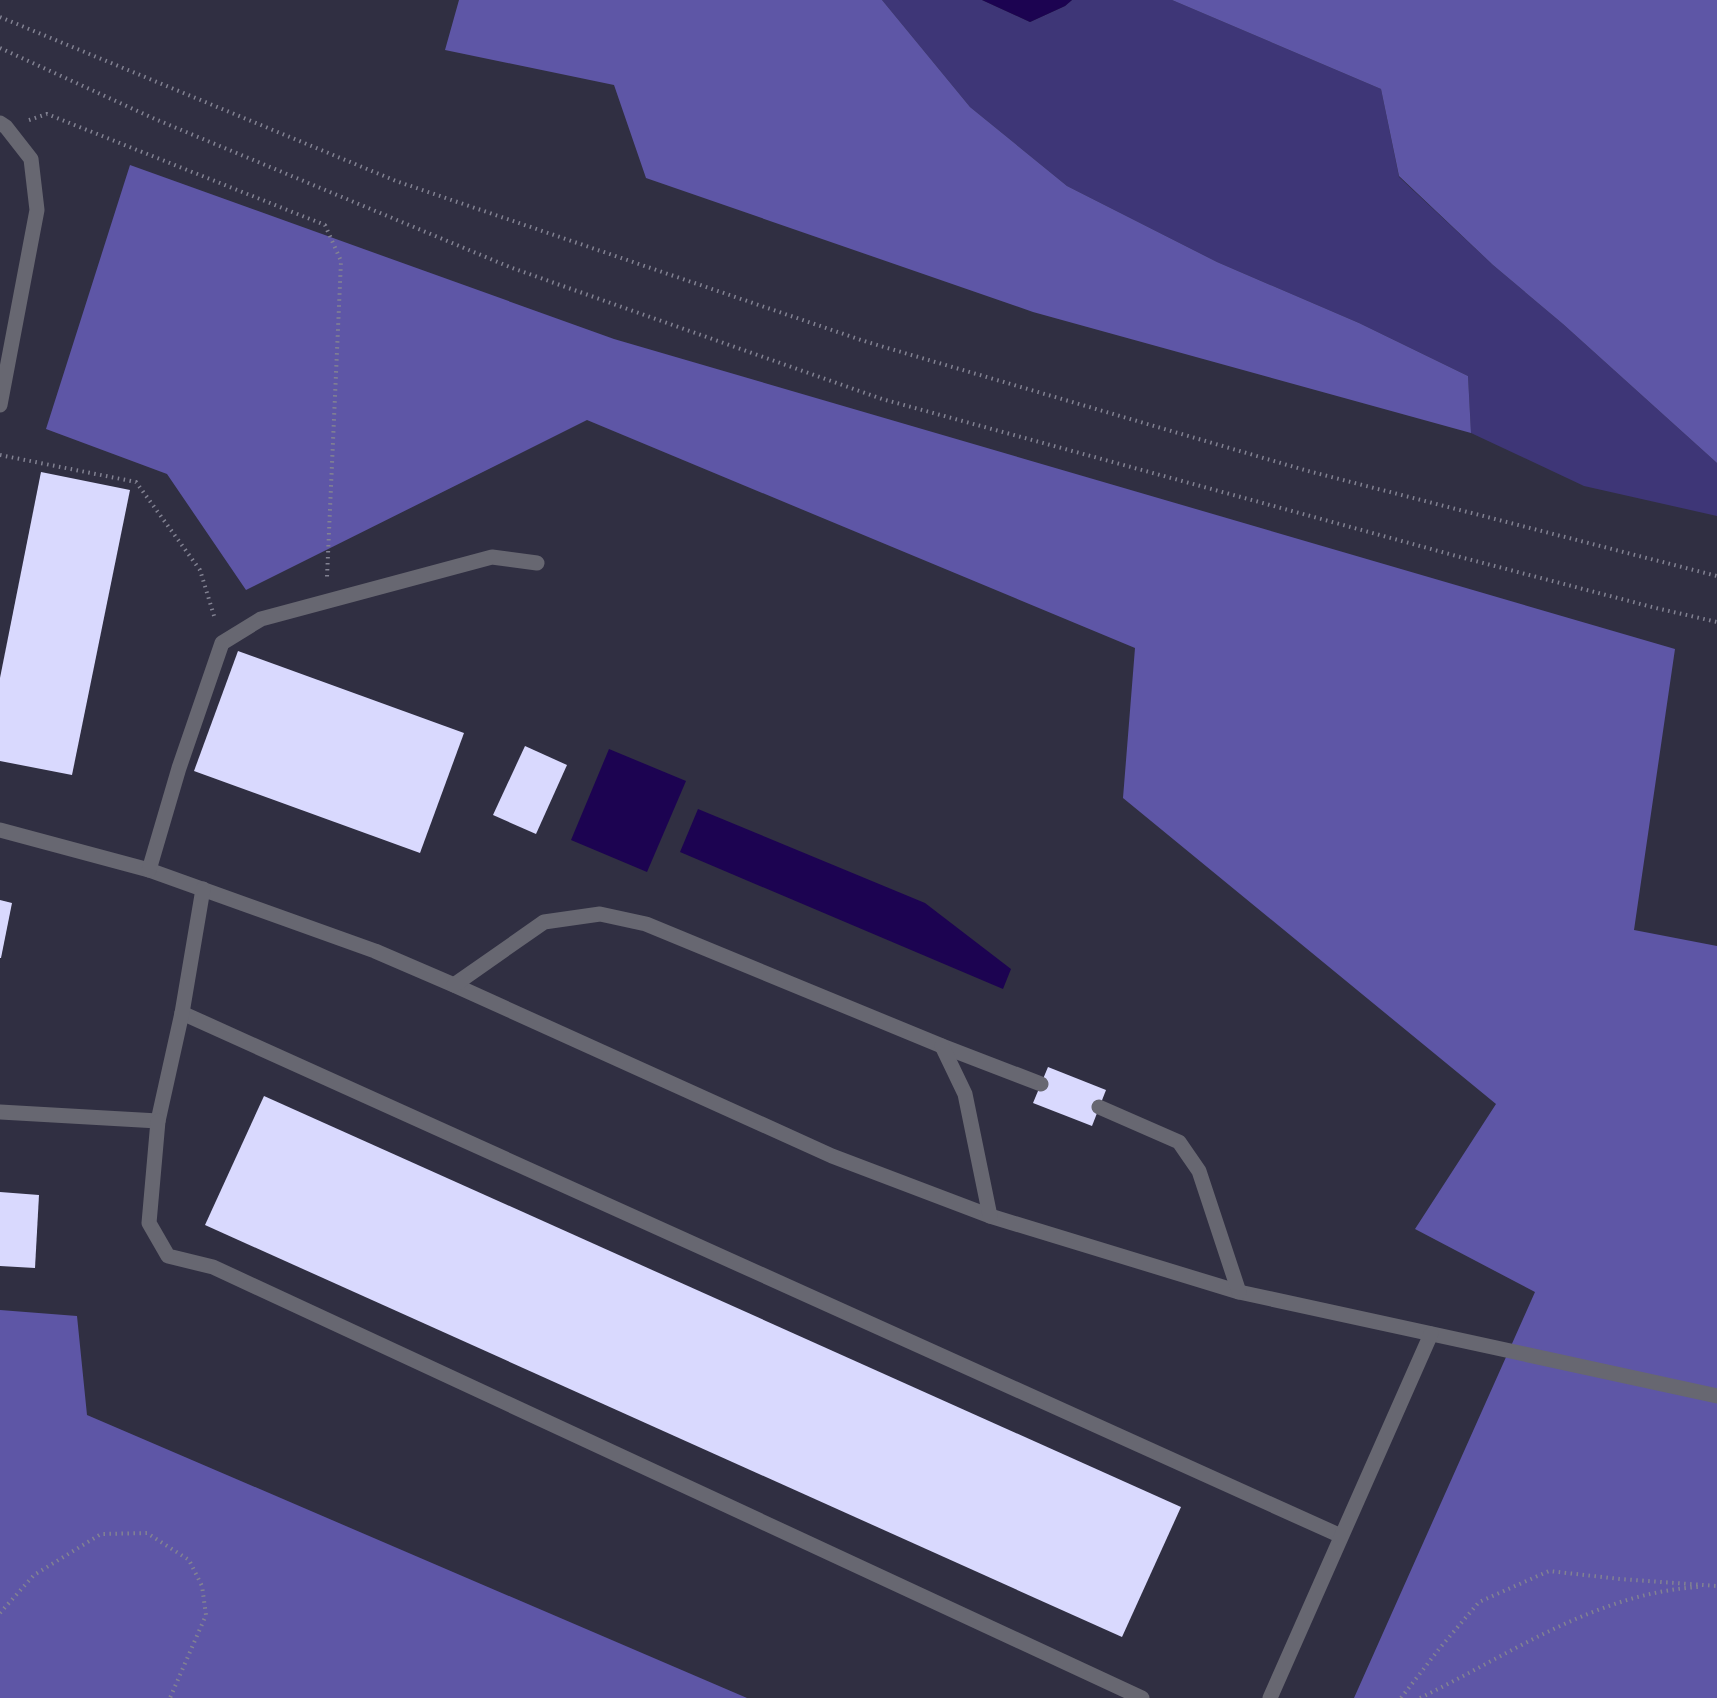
<svg xmlns="http://www.w3.org/2000/svg" width="1717" height="1698" font-family="'Zilla Slab',serif">
<rect width="100%" height="100%" fill="#302f42"/>
<polygon fill="#3e3677" points="882,0 982,0 1030,22 1065,6 1072,0 1172,0 1381,89 1399,177 1493,265 1563,324 1717,463 1717,516 1584,486 1471,433 1468,376 1359,323 1217,262 1067,186 970,107"/>
<g fill="#5e56a6">
<polygon points="459,0 882,0 970,107 1067,186 1217,262 1359,323 1468,376 1471,433 1033,312 646,178 614,85 445,50"/>
<polygon points="1172,0 1717,0 1717,463 1563,324 1493,265 1399,176 1381,89"/>
<polygon points="130,165 614,339 1675,649 1634,930 1717,946 1717,1698 1354,1698 1535,1292 1415,1229 1496,1104 1123,798 1135,648 587,420 246,590 167,474 46,429"/>
<polygon points="0,1310 77,1316 87,1415 747,1698 0,1698"/>
</g>
<g fill="#1c0351">
<polygon points="982,0 1072,0 1065,6 1030,22"/>
<polygon points="609,749 686,781 647,872 571,840"/>
<polygon points="698,809 925,903 1011,969 1003,989 680,852"/>
</g>
<g fill="#d9d9fe">
<polygon points="41,472 130,490 72,775 0,761 0,678"/>
<polygon points="238,651 464,733 420,853 194,771"/>
<polygon points="525,746 567,765 536,834 493,815"/>
<polygon points="0,900 12,903 1,958 0,958"/>
<polygon points="1048,1067 1106,1090 1092,1126 1033,1103"/>
<polygon points="264,1096 1181,1507 1122,1637 205,1225"/>
<polygon points="0,1192 39,1195 35,1268 0,1266"/>
</g>
<g fill="none" stroke-linecap="round" stroke-linejoin="round">
<g stroke="#828292" stroke-width="4" stroke-dasharray="1.5 4.5" stroke-linecap="butt">
<polyline points="0,17 396,181 867,342 1308,471 1717,576"/>
<polyline points="0,48 155,119 512,268 882,399 1464,558 1656,608 1717,622"/>
<polyline points="29,120 47,114 325,225 341,261 327,577"/>
<polyline points="0,455 136,482 200,570 215,619"/>
<polyline points="0,1613 34,1575 101,1534 147,1533 189,1560 202,1586 206,1615 170,1698"/>
<polyline points="1401,1698 1439,1649 1479,1602 1549,1571 1620,1579 1717,1586"/>
<path d="M1420 1698C1509 1655 1597 1593 1698 1587"/>
</g>
<g stroke="#676771" stroke-width="15">
<polyline points="0,123 6,127 31,159 37,210 0,405"/>
<polyline points="0,830 149,870 375,951 454,985 832,1156 990,1216 1239,1292 1717,1396"/>
<polyline points="149,870 179,768 222,643 261,619 492,557 537,563"/>
<polyline points="454,985 544,922 600,914 646,924 942,1046 1041,1084"/>
<polyline points="182,1013 1341,1536"/>
<polyline points="942,1046 965,1094 990,1216"/>
<polyline points="1099,1107 1179,1142 1199,1171 1239,1292"/>
<polyline points="0,1112 158,1121 182,1013 203,889"/>
<polyline points="158,1121 149,1223 168,1256 213,1267 1142,1698"/>
<polyline points="1270,1698 1431,1334"/>
</g>
</g>
</svg>
